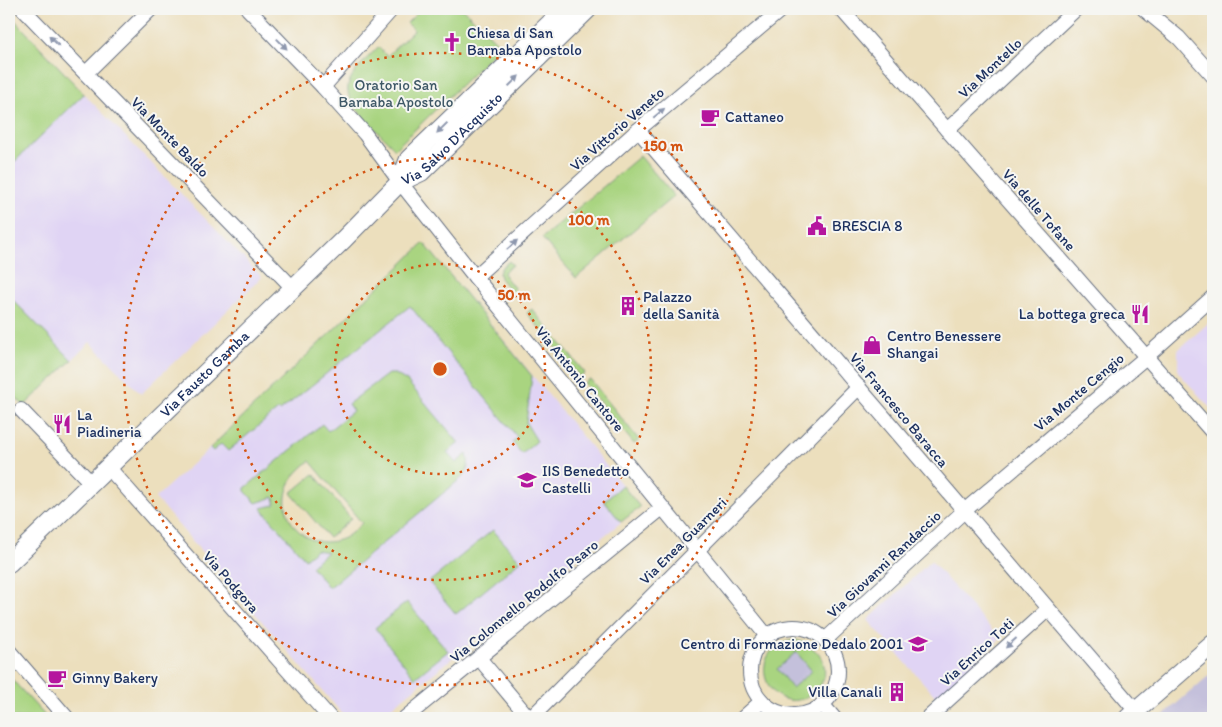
<svg xmlns="http://www.w3.org/2000/svg" width="1222" height="727" font-family="Itim,sans-serif">
<rect width="100%" height="100%" fill="#f6f6f2"/>
<filter id="ink" filterUnits="userSpaceOnUse"><feTurbulence type="fractalNoise" baseFrequency=".02" numOctaves="2"/><feDisplacementMap in="SourceGraphic" scale="10" xChannelSelector="R" yChannelSelector="G"/><feConvolveMatrix kernelMatrix="1 2 1 2 8 2 1 2 1" color-interpolation-filters="sRGB"/></filter>
<filter id="wash" filterUnits="userSpaceOnUse"><feTurbulence type="fractalNoise" baseFrequency=".0096" numOctaves="4" result="noise"/><feDisplacementMap in="SourceGraphic" scale="20" xChannelSelector="R" yChannelSelector="G"/><feGaussianBlur stdDeviation="1.12" result="paint"/><feColorMatrix in="noise" values="0 0 0 0 0 0 0 0 0 0 0 0 0 0 0 0 0 1.4 0 .05"/><feComposite in="paint" operator="in"/></filter>
<g filter="url(#wash)">
<rect width="100%" height="100%" fill="#ecdfbd"/>
<g fill="#e0d4f4" fill-rule="evenodd">
<polygon points="84,94 262,277 141,394 90,342 72,360 9,296 9,167"/>
<path d="M424 243 640 507 378 718H346L155 498 210 448ZM356 409 456 463 328 552 311 549 274 501 276 488 255 492Z"/>
<polygon points="1213,319 1213,411 1178,372 1178,350"/>
<polygon points="931,561 1000,639 936,697 868,620"/>
</g>
<g fill="#c4c0db">
<polygon points="796,652 812,671 792,688 776,669"/>
<polygon points="1213,672 1213,718 1160,718"/>
</g>
<g fill="#a9d480" stroke="#62826f" fill-rule="evenodd">
<path d="M421 9H463L501 46 395 149C384 137 349 107 348 92 347 88 349 83 350 80 356 68 369 57 378 47L387 56 414 30 407 23Z"/>
<polygon points="9,14 84,94 9,167"/>
<polygon points="640,156 674,196 576,278 542,238"/>
<polygon points="424,243 532,376 526,423 537,441 522,454 512,442 518,438 410,306 280,411 278,410 228,451 221,444 213,451 210,448"/>
<polygon points="509,261 513,265 504,272 504,275 515,289 511,292 500,278 499,273 501,268"/>
<polygon points="9,296 72,360 24,406 9,390"/>
<polygon points="532,309 585,373 580,377 527,313"/>
<path d="M388 374H395L407 381 459 443 447 453 456 463 467 454C469 462 469 467 465 475L329 588 311 566 327 552 316 550 305 559 261 508 275 505 274 497 256 503 245 491V488L322 424 328 431 353 411 348 404ZM310 461 362 523C357 528 350 535 344 538 299 558 258 497 310 461Z"/>
<polygon points="590,379 639,440 634,444 584,383"/>
<polygon points="314,474 351,519 329,538 291,493"/>
<polygon points="622,485 640,507 621,522 604,501"/>
<polygon points="493,530 520,561 456,614 429,582"/>
<polygon points="407,602 448,651 415,678 375,628"/>
<path d="M796 640C819 646 834 668 818 689 814 694 808 697 802 699 764 711 744 646 796 640ZM796 652 812 671 792 688 777 669Z"/>
<polygon points="9,676 47,718 9,718"/>
</g>
</g>
<g filter="url(#ink)">
<g fill="none" stroke-linecap="round" stroke-linejoin="round">
<g stroke="#646d7f" stroke-width="16">
<g id="minor">
<polyline points="23,9 293,288"/>
<polyline points="248,9 323,87 365,134 400,182 475,277 767,636"/>
<polyline points="841,9 1213,433"/>
<polyline points="1144,9 1179,38 1213,76"/>
<polyline points="86,73 151,9"/>
<polyline points="323,87 392,9"/>
<polyline points="638,130 1136,711"/>
<polyline points="947,130 1076,9"/>
<polyline points="475,277 638,130 782,9"/>
<polyline points="21,410 92,484"/>
<polyline points="108,467 330,718"/>
<circle cx="794" cy="671" r="44"/>
<polyline points="825,640 964,511 1146,357 1213,297"/>
<polyline points="9,651 67,718"/>
<polyline points="479,658 529,718"/>
<polyline points="822,704 834,718"/>
<polyline points="405,718 662,508"/>
<polyline points="531,718 859,387"/>
<polyline points="743,718 762,701"/>
<polyline points="928,718 1047,610"/>
</g>
</g>
<g stroke="#646d7f" stroke-width="20">
<g id="tertiary">
<polyline points="400,182 409,159 565,9"/>
<path id="s1" d="M9 563 344 239 400 182 421 172 588 9"/>
<polyline points="1128,718 1213,644"/>
</g>
</g>
<use href="#minor" stroke="#fff" stroke-width="14"/>
<use href="#tertiary" stroke="#fff" stroke-width="18"/>
</g>
<defs><path id="oneway-solid" d="M-6-.8H1V-3.2L6.5 0L1 3.2V.8H-6Z" transform="scale(1.25)"/></defs>
<g fill="#8d97ae">
<use href="#oneway-solid" transform="translate(54 41) rotate(-135)"/>
<use href="#oneway-solid" transform="translate(282 44) rotate(46)"/>
<use href="#oneway-solid" transform="translate(514 81) rotate(-44)"/>
<use href="#oneway-solid" transform="translate(659 113) rotate(-40)"/>
<use href="#oneway-solid" transform="translate(442 128) rotate(136)"/>
<use href="#oneway-solid" transform="translate(512 245) rotate(-42)"/>
<use href="#oneway-solid" transform="translate(1011 643) rotate(138)"/>
</g>
</g>
<g fill="none" stroke="#d45514" stroke-width="2.5" stroke-dasharray="2.5 5">
<circle cx="440" cy="369" r="105"/>
<circle cx="440" cy="369" r="211"/>
<circle cx="440" cy="369" r="316"/>
</g>
<defs>
<g id="church-bare" transform="scale(1.5)"><path d="M-1.2-6h2.4v3.5h3.3v2.4h-3.3V6h-2.4V-.1h-3.3v-2.4h3.3Z" fill="#b5179e" stroke="#f6f6f2" stroke-width="2.5" paint-order="stroke"/></g>
<g id="cafe-bare" transform="scale(1.5)"><path d="M-5.5-4.5H6V0H3Q3 3.5 0 3.5H-2.5Q-5.5 3.5-5.5 0ZM3-3.2v2h1.7v-2ZM-6 4.5H4V6H-6Z" fill="#b5179e" stroke="#f6f6f2" stroke-width="2.5" paint-order="stroke"/></g>
<g id="civic-bare" transform="scale(1.5)"><path d="M-.6-6.5H3V-4.5H.6V-3L4-1V1h2V6H-6V1h2V-1L-.6-3ZM-1.2 2.5V6h2.4V2.5Z" fill="#b5179e" stroke="#f6f6f2" stroke-width="2.5" paint-order="stroke"/></g>
<g id="building-bare" transform="scale(1.5)"><path d="M-4-6H4V6H1V3H-1V6H-4ZM-2.5-4.3h1.7v1.8h-1.7ZM.8-4.3h1.7v1.8H.8ZM-2.5-1h1.7V.8h-1.7ZM.8-1h1.7V.8H.8Z" fill="#b5179e" stroke="#f6f6f2" stroke-width="2.5" paint-order="stroke"/></g>
<g id="restaurant-bare" transform="scale(1.5)"><path d="M-5-6h1v4h1v-4h1v4h1v-4h1v5L-1.5 .5V6h-2V.5L-5-1ZM5-6V6H3V1.5H1.5Q1.5-4 5-6Z" fill="#b5179e" stroke="#f6f6f2" stroke-width="2.5" paint-order="stroke"/></g>
<g id="shop-bare" transform="scale(1.5)"><path d="M-5-2.5h2.3a2.7 3.5 0 0 1 5.4 0H5L5.5 6h-11ZM-1.5-2.5h3a1.5 2.3 0 0 0-3 0Z" fill="#b5179e" stroke="#f6f6f2" stroke-width="2.5" paint-order="stroke"/></g>
<g id="school-bare" transform="scale(1.5)"><path d="M0-5L7-2L0 1L-7-2ZM-4 1L0 2.5L4 1V4Q0 6-4 4Z" fill="#b5179e" stroke="#f6f6f2" stroke-width="2.5" paint-order="stroke"/></g>
</defs>
<g fill-rule="evenodd">
<use href="#church-bare" x="452" y="42"/>
<use href="#cafe-bare" x="710" y="117"/>
<use href="#civic-bare" x="817" y="226"/>
<use href="#building-bare" x="628" y="306"/>
<use href="#restaurant-bare" x="1140" y="314"/>
<use href="#shop-bare" x="872" y="345"/>
<use href="#restaurant-bare" x="62" y="424"/>
<use href="#school-bare" x="527" y="480"/>
<use href="#school-bare" x="918" y="644"/>
<use href="#cafe-bare" x="57" y="678"/>
<use href="#building-bare" x="897" y="692"/>
</g>
<g text-anchor="middle" stroke-width="4" stroke-linejoin="round" paint-order="stroke">
<g font-size="15" fill="#1b2f5e" stroke="#f6f6f2" text-anchor="start">
<text x="467" y="38">Chiesa di San<tspan x="467" dy="17">Barnaba Apostolo</tspan></text>
<text x="725" y="122">Cattaneo</text>
<text x="832" y="231">BRESCIA 8</text>
<text x="643" y="302">Palazzo<tspan x="643" dy="17">della Sanità</tspan></text>
<text x="1125" y="319" text-anchor="end">La bottega greca</text>
<text x="887" y="341">Centro Benessere<tspan x="887" dy="17">Shangai</tspan></text>
<text x="77" y="420">La<tspan x="77" dy="17">Piadineria</tspan></text>
<text x="542" y="476">IIS Benedetto<tspan x="542" dy="17">Castelli</tspan></text>
<text x="903" y="649" text-anchor="end">Centro di Formazione Dedalo 2001</text>
<text x="72" y="683">Ginny Bakery</text>
<text x="882" y="697" text-anchor="end">Villa Canali</text>
</g>
<g font-size="15" fill="#1b2f5e" stroke="#f6f6f2">
<text transform="translate(990 68) rotate(-43)" y="5">Via Montello</text>
<text transform="translate(617 129) rotate(-41)" y="5">Via Vittorio Veneto</text>
<text dy="5" stroke="none"><textPath href="#s1" startOffset="614">Via Salvo D'Acquisto</textPath></text>
<text transform="translate(170 137) rotate(46)" y="5">Via Monte Baldo</text>
<text transform="translate(1039 210) rotate(49)" y="5">Via delle Tofane</text>
<text dy="5" stroke="none"><textPath href="#s1" startOffset="272">Via Fausto Gamba</textPath></text>
<text transform="translate(580 379) rotate(51)" y="5">Via Antonio Cantore</text>
<text transform="translate(1079 392) rotate(-40)" y="5">Via Monte Cengio</text>
<text transform="translate(899 410) rotate(50)" y="5">Via Francesco Baracca</text>
<text transform="translate(683 541) rotate(-45)" y="5">Via Enea Guarneri</text>
<text transform="translate(884 564) rotate(-43)" y="5">Via Giovanni Randaccio</text>
<text transform="translate(231 582) rotate(49)" y="5">Via Podgora</text>
<text transform="translate(524 601) rotate(-39)" y="5">Via Colonnello Rodolfo Psaro</text>
<text transform="translate(977 652) rotate(-42)" y="5">Via Enrico Toti</text>
</g>
<g font-size="15" fill="#3e5866" stroke="#f6f6f2">
<text x="396" y="90">Oratorio San<tspan x="396" dy="17">Barnaba Apostolo</tspan></text>
</g>
</g>
<circle cx="440" cy="369" r="8" fill="#d45514" stroke="#f6f6f2" stroke-width="2.5"/>
<g font-size="15" text-anchor="middle" font-weight="bold" fill="#d45514" stroke="#f6f6f2" stroke-width="4" stroke-linejoin="round" paint-order="stroke">
<text x="663" y="151">150 m</text>
<text x="589" y="225">100 m</text>
<text x="514" y="300">50 m</text>
</g>
<rect width="1222" height="727" fill="none" stroke="#f6f6f2" stroke-width="30"/>
</svg>
